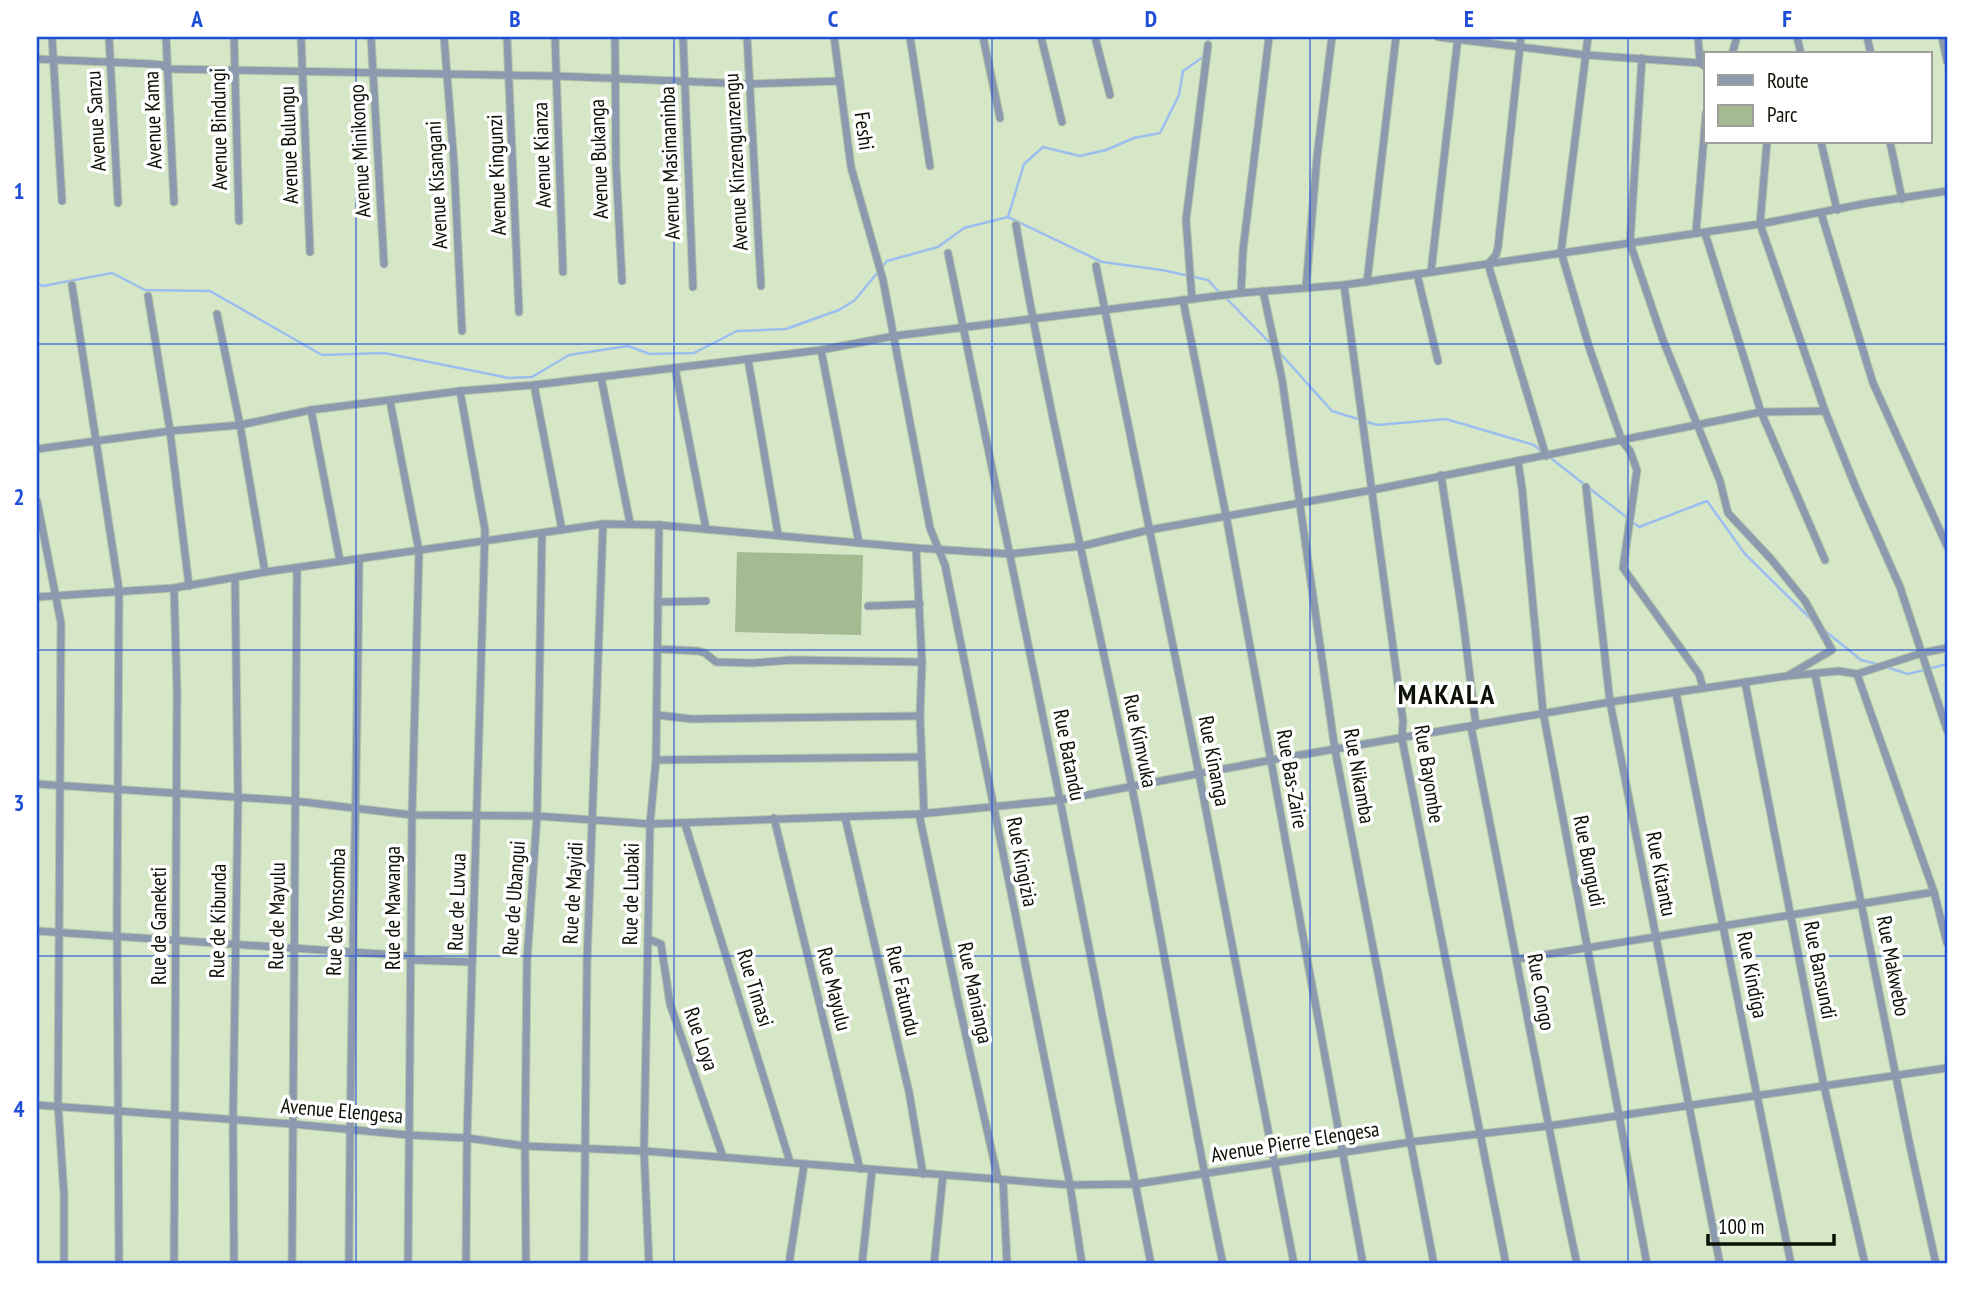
<svg xmlns="http://www.w3.org/2000/svg" width="1984" height="1301" font-family="'PT Sans Narrow',sans-serif">
<rect width="100%" height="100%" fill="#d5e7c7"/>
<polygon fill="#a4ba91" points="737,552 863,555 861,635 735,632"/>
<g fill="none" stroke-linecap="round" stroke-linejoin="round">
<g stroke="#9bbeee" stroke-width="2.5">
<polyline points="1207,44 1209,37"/>
<polyline points="1008,217 1024,164 1043,147 1080,156 1106,150 1134,138 1160,133 1179,95 1183,71 1203,57"/>
<polyline points="882,267 887,261 938,247 964,228 1008,217 1102,262 1162,270 1208,280 1220,293"/>
<polyline points="37,284 43,286 112,273 145,290 210,291 322,355 384,353 509,378 532,377 569,355 628,346 650,354 694,353 737,331 786,329 839,310 855,300 878,272"/>
<polyline points="1225,297 1272,345"/>
<polyline points="1279,352 1332,411 1377,425 1446,419 1534,445 1542,452"/>
<polyline points="1548,456 1639,527 1707,501 1745,554 1814,622"/>
<polyline points="1824,630 1861,660 1877,664"/>
<polyline points="1886,667 1908,674 1947,664"/>
</g>
<g stroke="#b5c5a8" stroke-width="9">
<g id="minor">
<polyline points="52,37 62,201"/>
<polyline points="109,37 118,203"/>
<polyline points="166,37 174,202"/>
<polyline points="234,37 239,221"/>
<polyline points="301,37 310,252"/>
<polyline points="371,37 384,264"/>
<polyline points="444,37 454,163 462,331"/>
<polyline points="507,37 519,312"/>
<polyline points="555,37 563,272"/>
<polyline points="615,37 616,166 622,281"/>
<polyline points="683,37 693,287"/>
<polyline points="747,37 761,286"/>
<polyline points="834,37 851,167 883,280 930,528 945,565 1070,1185 1082,1264"/>
<polyline points="910,37 930,166"/>
<polyline points="983,37 1000,118"/>
<polyline points="1041,37 1062,122"/>
<polyline points="1095,37 1110,95"/>
<polyline points="1438,37 1586,55 1700,63"/>
<polyline points="1521,37 1498,247 1496,255 1488,264 1546,456"/>
<polyline points="1588,37 1561,252 1590,350 1622,441 1630,451 1637,470 1623,568 1699,674 1703,688"/>
<polyline points="1698,37 1700,63 1706,67"/>
<polyline points="1797,37 1801,54"/>
<polyline points="1867,37 1871,54"/>
<polyline points="1942,37 1947,61"/>
<polyline points="1732,54 1737,37"/>
<polyline points="1642,58 1630,243 1663,340 1720,481 1728,513 1771,559 1805,601 1832,650 1789,675"/>
<polyline points="37,59 153,64 162,65 168,69 556,76 748,84 840,81"/>
<polyline points="1767,142 1760,224 1825,411 1856,488 1900,587 1947,730"/>
<polyline points="1821,142 1837,210"/>
<polyline points="1890,142 1902,199"/>
<polyline points="1821,213 1873,383 1947,546"/>
<path d="M1016 225C1048 412 1093 597 1131 783 1164 943 1189 1105 1223 1264"/>
<polyline points="1696,233 1706,113"/>
<polyline points="1705,233 1761,412 1825,560"/>
<polyline points="948,253 1060,800 1151,1264"/>
<polyline points="1096,266 1199,774 1294,1264"/>
<polyline points="1431,272 1458,37"/>
<polyline points="1417,274 1438,361"/>
<polyline points="1367,282 1396,37"/>
<polyline points="72,285 119,590 117,920 119,1264"/>
<polyline points="1344,285 1403,721 1402,739 1506,1264"/>
<polyline points="1306,287 1317,157 1332,37"/>
<polyline points="1263,291 1282,379 1335,750 1434,1264"/>
<polyline points="1241,293 1243,250 1269,37"/>
<polyline points="148,296 170,431 189,586"/>
<polyline points="1192,299 1186,220 1208,45"/>
<polyline points="1183,300 1226,515 1363,1264"/>
<polyline points="217,314 240,425 265,572"/>
<polyline points="821,350 859,543"/>
<polyline points="748,359 778,534"/>
<polyline points="675,368 706,529"/>
<polyline points="601,377 630,523"/>
<polyline points="534,385 562,530"/>
<polyline points="460,391 485,530 467,1138 466,1264"/>
<polyline points="390,401 419,551 412,815 408,1264"/>
<polyline points="311,410 340,561"/>
<polyline points="37,449 170,431 240,425 311,410 460,391 534,385 821,350 894,336 1241,293 1344,285 1760,224 1868,203 1947,191"/>
<polyline points="1518,461 1522,488 1543,712 1647,1264"/>
<polyline points="1441,475 1462,612 1476,726"/>
<polyline points="1586,487 1610,702 1720,1264"/>
<polyline points="37,501 61,623 58,1105 64,1194 64,1264"/>
<polyline points="916,548 922,662 920,716 924,814"/>
<polyline points="174,588 177,690 174,1264"/>
<polyline points="37,597 174,588 265,572 603,524 659,525 916,548 1010,554 1082,546 1149,530 1372,490 1761,412 1825,411"/>
<polyline points="658,602 706,601"/>
<polyline points="868,606 920,604"/>
<polyline points="657,649 698,651 705,653 716,662 753,663 792,660 922,662"/>
<polyline points="1815,674 1910,1146 1936,1264"/>
<polyline points="1857,674 1934,892 1947,943"/>
<polyline points="1745,682 1824,1086 1865,1264"/>
<polyline points="1676,693 1791,1264"/>
<polyline points="657,715 692,719 920,716"/>
<path d="M1471 727C1507 906 1539 1086 1577 1264"/>
<polyline points="656,760 921,757"/>
<polyline points="37,784 295,801 412,815 537,816 650,824 919,814 1060,800 1271,760 1610,702 1787,676 1839,671 1857,674 1922,653 1947,648"/>
<polyline points="919,814 958,1000 998,1179"/>
<polyline points="845,817 909,1092 923,1174"/>
<polyline points="774,818 860,1169"/>
<polyline points="685,824 790,1162"/>
<polyline points="37,931 411,956"/>
<polyline points="648,939 661,944 670,1004 723,1157"/>
<polyline points="1518,959 1934,892"/>
<polyline points="411,960 472,962"/>
<polyline points="37,1105 292,1124 408,1135 467,1138 525,1146 644,1151 1070,1185 1136,1184 1411,1142 1548,1126 1947,1068"/>
<polyline points="1003,1180 1007,1264"/>
<polyline points="234,1264 233,1120 238,798 235,578"/>
<polyline points="292,1264 297,569"/>
<path d="M349 1264C350 1029 357 795 359 560"/>
<polyline points="526,1264 525,1146 527,960 537,816 542,533"/>
<polyline points="584,1264 587,962 603,524"/>
<polyline points="649,1264 644,1151 650,824 656,760 659,525"/>
<polyline points="789,1264 804,1165"/>
<polyline points="862,1264 872,1170"/>
<polyline points="934,1264 943,1175"/>
</g>
</g>
<use href="#minor" stroke="#8b9aaf" stroke-width="7"/>
</g>
<path fill="none" stroke="#1d4ed8" stroke-width="2" stroke-opacity="0.55" d="M356 37V1264M674 37V1264M992 37V1264M1310 37V1264M1628 37V1264M37 344H1947M37 650H1947M37 956H1947"/>
<g text-anchor="middle" stroke-width="7" stroke-linejoin="round" paint-order="stroke">
<g font-size="21" fill="#0b1106" stroke="#fff">
<text transform="translate(153 120) rotate(-92)" y="7">Avenue Kama</text>
<text transform="translate(96 121) rotate(-93)" y="7">Avenue Sanzu</text>
<text transform="translate(219 129) rotate(-91)" y="7">Avenue Bindungi</text>
<text transform="translate(864 131) rotate(82)" y="7">Feshi</text>
<text transform="translate(289 145) rotate(-92)" y="7">Avenue Bulungu</text>
<text transform="translate(360 151) rotate(-93)" y="7">Avenue Minikongo</text>
<text transform="translate(542 155) rotate(-92)" y="7">Avenue Kianza</text>
<text transform="translate(599 159) rotate(-92)" y="7">Avenue Bukanga</text>
<text transform="translate(736 162) rotate(-93)" y="7">Avenue Kinzengunzengu</text>
<text transform="translate(670 163) rotate(-92)" y="7">Avenue Masimaninba</text>
<text transform="translate(497 175) rotate(-92)" y="7">Avenue Kingunzi</text>
<text transform="translate(437 185) rotate(-93)" y="7">Avenue Kisangani</text>
<text transform="translate(1140 741) rotate(78)" y="7">Rue Kimvuka</text>
<text transform="translate(1069 755) rotate(79)" y="7">Rue Batandu</text>
<text transform="translate(1214 761) rotate(79)" y="7">Rue Kinanga</text>
<text transform="translate(1429 774) rotate(81)" y="7">Rue Bayombe</text>
<text transform="translate(1359 776) rotate(80)" y="7">Rue Nikamba</text>
<text transform="translate(1292 779) rotate(80)" y="7">Rue Bas-Zaire</text>
<text transform="translate(1589 861) rotate(79)" y="7">Rue Bungudi</text>
<text transform="translate(1022 862) rotate(79)" y="7">Rue Kingizia</text>
<text transform="translate(1661 874) rotate(79)" y="7">Rue Kitantu</text>
<text transform="translate(573 893) rotate(-87)" y="7">Rue de Mayidi</text>
<text transform="translate(631 894) rotate(-89)" y="7">Rue de Lubaki</text>
<text transform="translate(514 898) rotate(-86)" y="7">Rue de Ubangui</text>
<text transform="translate(457 902) rotate(-88)" y="7">Rue de Luvua</text>
<text transform="translate(393 908) rotate(-90)" y="7">Rue de Mawanga</text>
<text transform="translate(336 912) rotate(-88)" y="7">Rue de Yonsomba</text>
<text transform="translate(277 916) rotate(-89)" y="7">Rue de Mayulu</text>
<text transform="translate(218 921) rotate(-89)" y="7">Rue de Kibunda</text>
<text transform="translate(159 926) rotate(-90)" y="7">Rue de Ganeketi</text>
<text transform="translate(1893 966) rotate(79)" y="7">Rue Makwebo</text>
<text transform="translate(1820 970) rotate(79)" y="7">Rue Bansundi</text>
<text transform="translate(1752 975) rotate(79)" y="7">Rue Kindiga</text>
<text transform="translate(755 988) rotate(73)" y="7">Rue Timasi</text>
<text transform="translate(834 989) rotate(76)" y="7">Rue Mayulu</text>
<text transform="translate(903 991) rotate(77)" y="7">Rue Fatundu</text>
<text transform="translate(1541 992) rotate(80)" y="7">Rue Congo</text>
<text transform="translate(975 993) rotate(78)" y="7">Rue Manianga</text>
<text transform="translate(701 1039) rotate(71)" y="7">Rue Loya</text>
<text transform="translate(342 1111) rotate(5)" y="7">Avenue Elengesa</text>
<text transform="translate(1295 1142) rotate(-9)" y="7">Avenue Pierre Elengesa</text>
</g>
<g font-size="28" font-weight="bold" letter-spacing="2" fill="#0b1106" stroke="#fff">
<text x="1447" y="704">MAKALA</text>
</g>
</g>
<rect width="1984" height="1301" fill="none" stroke="#ffffff" stroke-width="77"/>
<rect x="1704" y="52" width="228" height="91" fill="#ffffff" stroke="#9da09b" stroke-width="2"/>
<rect x="1718" y="75" width="35" height="10" fill="#8b9aaf" stroke="#9da09b" stroke-width="2"/>
<text x="1767" y="88" font-size="21" fill="#0b1106">Route</text>
<rect x="1718" y="105" width="35" height="21" fill="#a4ba91" stroke="#9da09b" stroke-width="2"/>
<text x="1767" y="122" font-size="21" fill="#0b1106">Parc</text>
<path d="M1708 1234v10h126v-10" fill="none" stroke="#0b1106" stroke-width="3.5"/>
<text x="1718" y="1234" font-size="21" fill="#0b1106" stroke="#ffffff" stroke-width="5" paint-order="stroke">100 m</text>
<rect x="38" y="38" width="1908" height="1224" fill="none" stroke="#1d4ed8" stroke-width="2.5"/>
<g font-size="23" text-anchor="middle" font-weight="bold" fill="#1d4ed8">
<text x="197" y="27">A</text>
<text x="515" y="27">B</text>
<text x="833" y="27">C</text>
<text x="1151" y="27">D</text>
<text x="1469" y="27">E</text>
<text x="1787" y="27">F</text>
<text x="19" y="199">1</text>
<text x="19" y="505">2</text>
<text x="19" y="811">3</text>
<text x="19" y="1117">4</text>
</g>
</svg>
